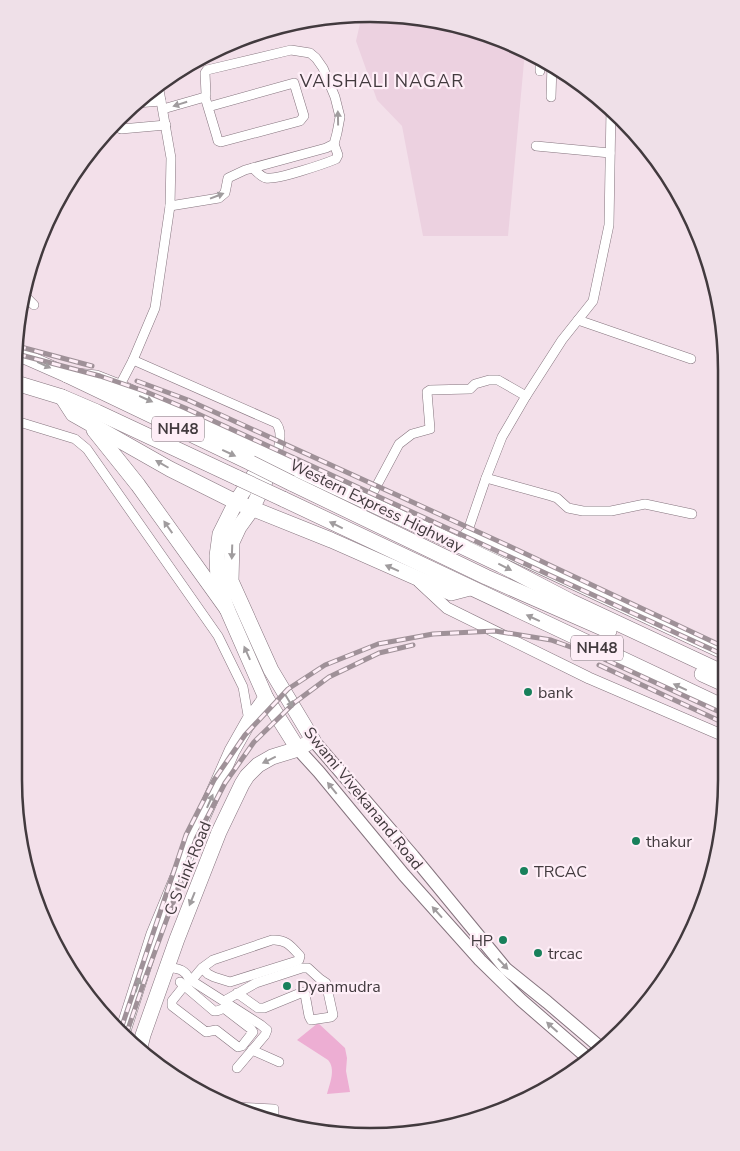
<svg xmlns="http://www.w3.org/2000/svg" width="740" height="1151" font-family="'Nunito Sans',sans-serif">
<rect width="100%" height="100%" fill="#f3e0ea"/>
<polygon fill="#ecd1e0" points="362,15 416,17 484,33 525,51 508,236 423,236 402,126 377,100 356,41"/>
<path fill="#edaed3" d="M318 1023 345 1048 347 1058 346 1071 350 1092 327 1094C330 1083 336 1069 328 1060L297 1040Z"/>
<g fill="none" stroke-linecap="round" stroke-linejoin="round">
<g stroke="#85747e" stroke-width="10">
<g id="minor">
<polyline points="540,71 540,58"/>
<polyline points="205,97 217,137 218,141 221,142 300,121 304,116 294,83 208,107"/>
<polyline points="551,97 552,64"/>
<polyline points="137,103 161,101"/>
<polyline points="163,109 205,97 206,94 205,73 207,70 291,50 310,53 316,58 323,68 335,97 340,117 337,133 334,144 326,148 245,170 228,178 225,193 219,198 170,206"/>
<polyline points="114,124 117,127 121,129 166,125"/>
<polyline points="536,146 610,153"/>
<path d="M253 168C257 172 261 177 266 178 277 180 324 164 336 159L338 155 334 144"/>
<polyline points="25,296 34,305"/>
<polyline points="578,320 691,359"/>
<path d="M133 360 276 423C284 433 278 448 276 459"/>
<polyline points="119,387 133,360 155,308 170,206 171,158 158,84"/>
<polyline points="16,421 75,439 87,449 218,636 243,687 249,721"/>
<polyline points="486,478 551,496 557,498 568,508 583,511 611,511 645,504 692,514"/>
<polyline points="368,502 399,444 412,434 430,429 427,392 430,390 470,389 475,384 489,380 498,380 526,396"/>
<polyline points="465,539 486,478 502,437 526,396 562,340 593,301 609,225 611,108"/>
<path d="M168 967C178 969 185 969 189 979L261 1025 267 1030 265 1035 237 1068"/>
<path d="M191 981 202 968 213 960 272 940C286 939 291 946 300 956L299 960 297 961 230 982 214 977 208 974 202 968"/>
<path d="M180 982 214 1011C218 1012 221 1008 225 1009L251 1029 253 1032 242 1046 238 1047 216 1030 206 1032 172 1006V1001L184 986"/>
<polyline points="224,1001 256,983 302,968 308,968 320,979 326,983 333,1015 331,1017 311,1020 309,1016 305,994 303,992 264,1008 258,1008 237,993"/>
<polyline points="252,1050 279,1062"/>
<polyline points="233,1107 274,1109 274,1121"/>
</g>
</g>
<g stroke="#85747e" stroke-width="12">
<g id="tertiary">
<polyline points="466,534 724,654"/>
<polyline points="419,582 447,608 589,678 724,736"/>
</g>
</g>
<g stroke="#85747e" stroke-width="14">
<g id="secondary">
<polyline points="313,740 413,856 506,969 547,1002 601,1048"/>
<polyline points="298,749 319,772 404,875 480,960 521,1000 589,1059"/>
</g>
</g>
<g stroke="#85747e" stroke-width="16">
<g id="primary">
<polyline points="267,456 236,502 220,534 217,556 218,582 227,609 266,698 298,749"/>
<polyline points="123,1031 154,934 200,823 232,751 249,721 266,698"/>
<polyline points="140,1047 143,1035 177,939 219,832 242,784 247,776 258,765 272,757 298,749 313,740 271,670 231,581 232,542 239,527 252,509 274,462"/>
</g>
</g>
<g stroke="#85747e" stroke-width="16">
<g id="trunk">
<polyline points="17,353 67,375 251,463"/>
<polyline points="67,375 96,378 119,387 162,406 461,546 501,565 570,601 724,673"/>
<polyline points="16,383 62,397 97,412 238,478"/>
<polyline points="62,397 73,414 170,469 236,502 331,540 451,593 470,588"/>
<polyline points="94,430 138,485 227,609"/>
<polyline points="291,483 486,577 609,631"/>
<polyline points="283,499 724,707"/>
<polyline points="702,674 724,684"/>
</g>
</g>
<use href="#minor" stroke="#fff" stroke-width="9"/>
<use href="#tertiary" stroke="#fff" stroke-width="11"/>
<use href="#secondary" stroke="#fff" stroke-width="12"/>
<use href="#primary" stroke="#fff" stroke-width="15"/>
<use href="#trunk" stroke="#fff" stroke-width="15"/>
<g stroke="#9f9198" stroke-width="5">
<g id="rail">
<polyline points="17,346 92,366"/>
<polyline points="17,354 100,376 144,391 185,408 724,655"/>
<polyline points="137,381 188,400 509,546 724,647"/>
<polyline points="599,665 724,723"/>
<polyline points="121,1029 186,835 214,780 245,735 288,689 325,665 378,644 433,634 495,631 551,640 604,659 724,714"/>
<polyline points="126,1035 146,976 196,839 225,783 254,742 294,703 329,677 379,653 413,645"/>
</g>
</g>
<use href="#rail" stroke="#feeef7" stroke-width="3" stroke-dasharray="9" stroke-linecap="butt"/>
<g stroke="#85747e" stroke-width="16" stroke-linecap="butt">
<g id="trunk-bridge">
<polyline points="251,463 291,483"/>
<polyline points="238,478 283,499"/>
</g>
</g>
<use href="#trunk-bridge" stroke="#fff" stroke-width="15"/>
</g>
<defs><path id="oneway-solid" d="M-6-.8H1V-3.2L6.5 0L1 3.2V.8H-6Z" transform="scale(1.25)"/></defs>
<g fill="#a09c9e">
<use href="#oneway-solid" transform="translate(180 104) rotate(163)"/>
<use href="#oneway-solid" transform="translate(338 118) rotate(-91)"/>
<use href="#oneway-solid" transform="translate(217 196) rotate(-21)"/>
<use href="#oneway-solid" transform="translate(44 365) rotate(24)"/>
<use href="#oneway-solid" transform="translate(146 399) rotate(24)"/>
<use href="#oneway-solid" transform="translate(229 453) rotate(25)"/>
<use href="#oneway-solid" transform="translate(162 464) rotate(-150)"/>
<use href="#oneway-solid" transform="translate(336 525) rotate(-154)"/>
<use href="#oneway-solid" transform="translate(168 527) rotate(-125)"/>
<use href="#oneway-solid" transform="translate(232 552) rotate(92)"/>
<use href="#oneway-solid" transform="translate(505 567) rotate(27)"/>
<use href="#oneway-solid" transform="translate(392 568) rotate(-156)"/>
<use href="#oneway-solid" transform="translate(533 618) rotate(-155)"/>
<use href="#oneway-solid" transform="translate(247 653) rotate(-114)"/>
<use href="#oneway-solid" transform="translate(680 687) rotate(-155)"/>
<use href="#oneway-solid" transform="translate(289 701) rotate(59)"/>
<use href="#oneway-solid" transform="translate(269 760) rotate(154)"/>
<use href="#oneway-solid" transform="translate(332 788) rotate(-129)"/>
<use href="#oneway-solid" transform="translate(210 801) rotate(-66)"/>
<use href="#oneway-solid" transform="translate(192 899) rotate(112)"/>
<use href="#oneway-solid" transform="translate(437 912) rotate(-132)"/>
<use href="#oneway-solid" transform="translate(503 964) rotate(47)"/>
<use href="#oneway-solid" transform="translate(138 985) rotate(-72)"/>
<use href="#oneway-solid" transform="translate(552 1027) rotate(-138)"/>
</g>
<g fill="#18805b" stroke="#feeef7" stroke-width="2">
<circle cx="528" cy="692" r="5"/>
<circle cx="636" cy="841" r="5"/>
<circle cx="524" cy="871" r="5"/>
<circle cx="503" cy="940" r="5"/>
<circle cx="538" cy="953" r="5"/>
<circle cx="287" cy="986" r="5"/>
</g>
<g text-anchor="middle" stroke-width="4.5" stroke-linejoin="round" paint-order="stroke">
<g fill="#feeef7" stroke="#7a7076" stroke-width="1">
<rect x="152" y="416.5" width="52" height="25" rx="4"/>
<rect x="571" y="635.5" width="52" height="25" rx="4"/>
</g>
<g font-size="15" font-weight="bold" fill="#423a3e">
<text x="178" y="434">NH48</text>
<text x="597" y="653">NH48</text>
</g>
<g font-size="16" fill="#423a3e" stroke="#feeef7">
<text transform="translate(377 505) rotate(26)" y="6">Western Express Highway</text>
<text transform="translate(364 798) rotate(51)" y="6">Swami Vivekanand Road</text>
<text transform="translate(187 868) rotate(-68)" y="6">C S Link Road</text>
</g>
<g font-size="16" fill="#423a3e" stroke="#feeef7" text-anchor="start">
<text x="538" y="698">bank</text>
<text x="646" y="847">thakur</text>
<text x="534" y="877">TRCAC</text>
<text x="493" y="946" text-anchor="end">HP</text>
<text x="548" y="959">trcac</text>
<text x="297" y="992">Dyanmudra</text>
</g>
<g font-size="18" letter-spacing="1" fill="#423a3e" stroke="#feeef7">
<text x="382" y="87">VAISHALI NAGAR</text>
</g>
</g>
<path d="M0 0H740V1151H0ZM370 22H370A348 348 0 0 1 718 370V780A348 348 0 0 1 370 1128H370A348 348 0 0 1 22 780V370A348 348 0 0 1 370 22Z" fill="#efe0e8" fill-rule="evenodd"/>
<path fill="none" stroke="#423a3e" stroke-width="2.5" d="M370 22H370A348 348 0 0 1 718 370V780A348 348 0 0 1 370 1128H370A348 348 0 0 1 22 780V370A348 348 0 0 1 370 22Z"/>
</svg>
